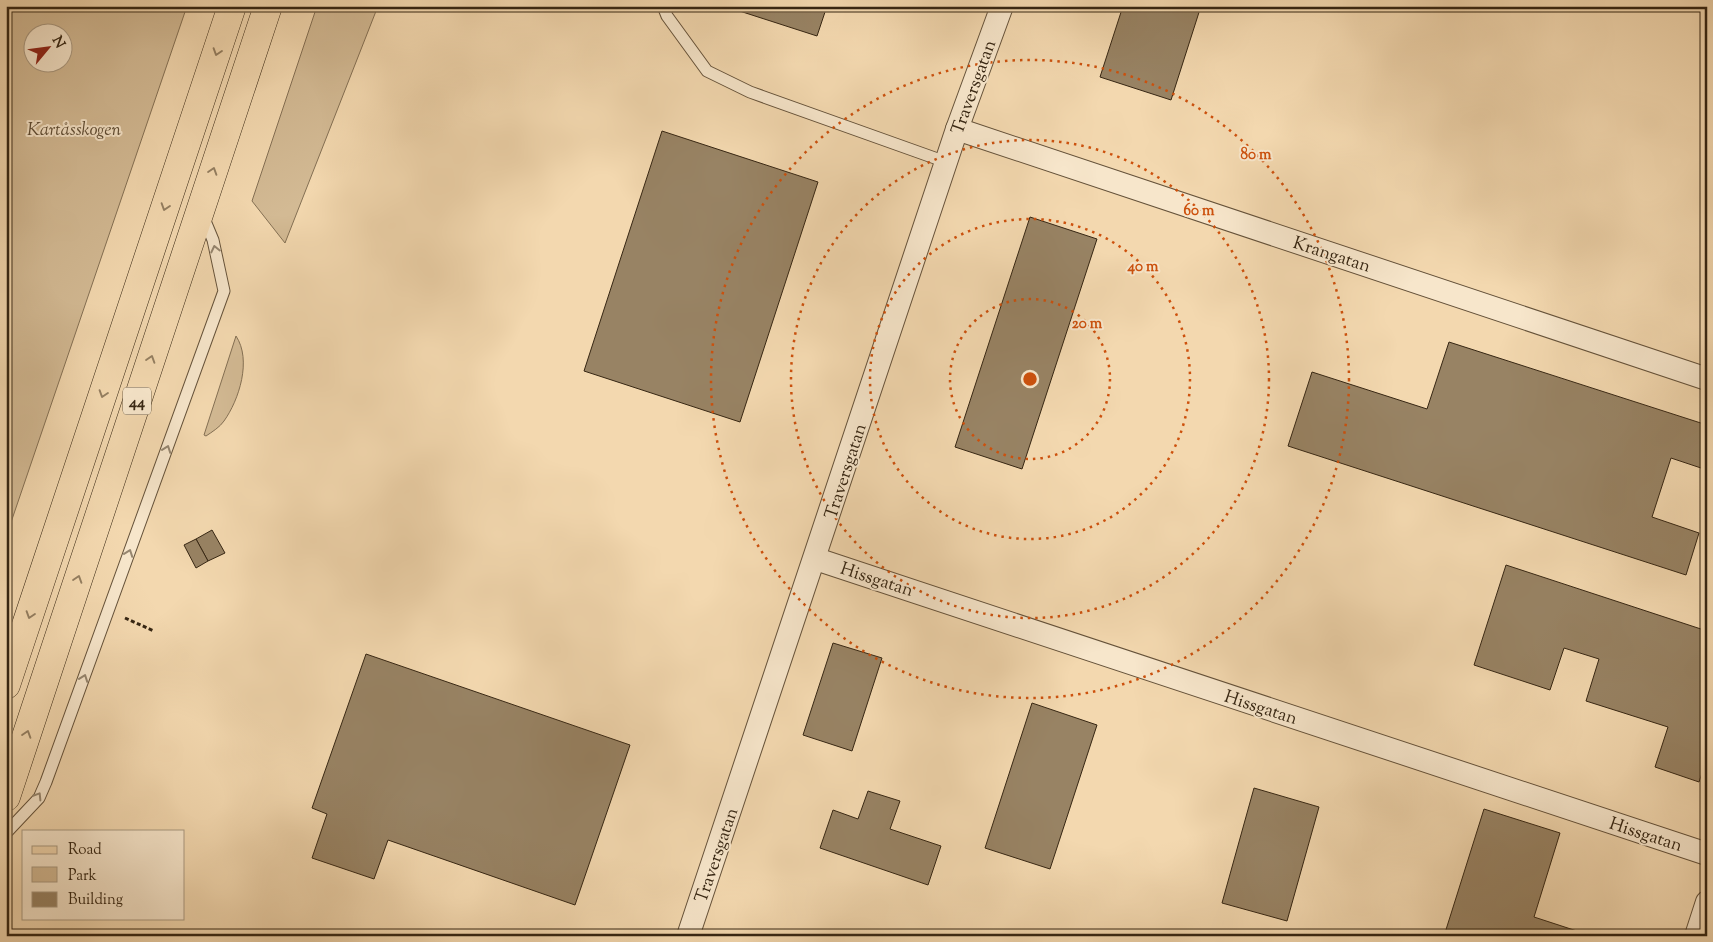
<svg xmlns="http://www.w3.org/2000/svg" width="1713" height="942" font-family="'Sorts Mill Goudy',serif">
<rect width="100%" height="100%" fill="#f3d8af"/>
<filter id="stains"><feTurbulence type="fractalNoise" baseFrequency=".004" numOctaves="4"/><feColorMatrix values="0 0 0 0 .2 0 0 0 0 .09 0 0 0 0 .02 0 0 0 .5 -.17"/></filter>
<radialGradient id="worn" r=".72"><stop offset=".6" stop-color="#630" stop-opacity="0"/><stop offset="1" stop-color="#630" stop-opacity=".3"/></radialGradient>
<g fill="#d3ba94" stroke="#847054" fill-rule="evenodd">
<path d="M6 6H187L6 537ZM32 32H62V62H32Z"/>
<polygon points="317,6 378,6 285,243 252,201"/>
<path d="M236 336C252 360 239 400 224 421 220 427 212 432 206 436L204 435Z"/>
</g>
<g fill="#988364" stroke="#362613">
<polygon points="724,6 827,6 817,36"/>
<polygon points="1123,6 1201,6 1171,100 1100,77"/>
<polygon points="662,131 818,182 740,422 584,371"/>
<polygon points="1030,217 1097,239 1022,469 955,447"/>
<polygon points="1449,342 1707,425 1707,470 1671,458 1652,517 1699,533 1686,575 1288,446 1312,372 1427,409"/>
<polygon points="212,530 225,553 208,561 196,539"/>
<polygon points="196,539 208,561 196,568 184,545"/>
<polygon points="1506,565 1707,631 1707,758 1699,782 1655,767 1668,727 1586,701 1599,659 1564,648 1550,690 1474,665"/>
<polygon points="833,643 882,658 852,751 803,735"/>
<polygon points="366,654 630,745 575,905 388,840 374,879 312,858 327,814 312,808"/>
<polygon points="1032,703 1097,725 1050,869 985,848"/>
<polygon points="1254,788 1319,807 1287,921 1222,903"/>
<polygon points="868,791 900,801 890,829 941,846 928,885 820,848 833,810 858,819"/>
<polygon points="1484,809 1560,833 1534,917 1583,933 1582,936 1444,936"/>
</g>
<g fill="none" stroke-linecap="round" stroke-linejoin="round">
<g stroke="#65523a" stroke-width="13">
<g id="service">
<polyline points="663,6 667,16 707,71 750,92 946,162"/>
<polyline points="6,833 39,798 46,782 224,291 213,240 203,216"/>
</g>
</g>
<g stroke="#65523a" stroke-width="24">
<g id="minor">
<polyline points="957,129 1707,379"/>
<polyline points="816,559 1707,854"/>
<polyline points="688,936 957,129 1002,6"/>
<polyline points="1696,936 1707,902"/>
</g>
</g>
<g stroke="#362613" stroke-width="29">
<g id="primary">
<polyline points="6,685 232,6"/>
<polyline points="6,797 268,6"/>
</g>
</g>
<polyline stroke="#362613" stroke-width="3" stroke-dasharray="4 2.5" stroke-linecap="butt" points="125,618 154,631"/>
<use href="#service" stroke="#f7e6cb" stroke-width="11"/>
<use href="#minor" stroke="#f7e6cb" stroke-width="22"/>
<use href="#primary" stroke="#f3d8af" stroke-width="28"/>
</g>
<defs><path id="oneway-chevron" d="M-2-3.5L2.5 0L-2 3.5" fill="none" stroke-width="1.6" stroke-linecap="round" stroke-linejoin="round" transform="scale(1.25)"/></defs>
<g stroke="#947f61">
<use href="#oneway-chevron" transform="translate(217 52) rotate(108)"/>
<use href="#oneway-chevron" transform="translate(213 171) rotate(-72)"/>
<use href="#oneway-chevron" transform="translate(165 207) rotate(108)"/>
<use href="#oneway-chevron" transform="translate(151 359) rotate(-72)"/>
<use href="#oneway-chevron" transform="translate(103 394) rotate(108)"/>
<use href="#oneway-chevron" transform="translate(78 579) rotate(-72)"/>
<use href="#oneway-chevron" transform="translate(30 615) rotate(108)"/>
<use href="#oneway-chevron" transform="translate(27 734) rotate(-72)"/>
</g>
<g stroke="#96866f">
<use href="#oneway-chevron" transform="translate(215 249) rotate(-103)"/>
<use href="#oneway-chevron" transform="translate(167 449) rotate(-70)"/>
<use href="#oneway-chevron" transform="translate(129 553) rotate(-70)"/>
<use href="#oneway-chevron" transform="translate(84 678) rotate(-70)"/>
<use href="#oneway-chevron" transform="translate(38 796) rotate(-58)"/>
</g>
<g fill="none" stroke="#cd510d" stroke-width="2.5" stroke-dasharray="2.5 5">
<circle cx="1030" cy="379" r="80"/>
<circle cx="1030" cy="379" r="160"/>
<circle cx="1030" cy="379" r="239"/>
<circle cx="1030" cy="379" r="319"/>
</g>
<g text-anchor="middle" stroke-width="4" stroke-linejoin="round" paint-order="stroke">
<rect fill="#f7e6cb" stroke="#70604a" stroke-width="1" x="123" y="387.5" width="28" height="27" rx="4"/>
<g font-size="16" font-weight="bold" fill="#362613">
<text x="137" y="407">44</text>
</g>
<g font-size="18" fill="#362613" stroke="#f7e6cb">
<text transform="translate(973 87) rotate(-70)" y="6">Traversgatan</text>
<text transform="translate(1332 254) rotate(18)" y="6">Krangatan</text>
<text transform="translate(845 471) rotate(-72)" y="6">Traversgatan</text>
<text transform="translate(877 579) rotate(18)" y="6">Hissgatan</text>
<text transform="translate(1261 707) rotate(18)" y="6">Hissgatan</text>
<text transform="translate(1646 834) rotate(18)" y="6">Hissgatan</text>
<text transform="translate(716 855) rotate(-71)" y="6">Traversgatan</text>
</g>
<g font-size="18" font-style="italic" fill="#5d4b33" stroke="#f7e6cb">
<text x="74" y="135">Kartåsskogen</text>
</g>
</g>
<circle cx="1030" cy="379" r="8" fill="#cd510d" stroke="#f7e6cb" stroke-width="2.5"/>
<g font-size="15" text-anchor="middle" font-weight="bold" fill="#cd510d" stroke="#f7e6cb" stroke-width="4" stroke-linejoin="round" paint-order="stroke">
<text x="1256" y="159">80 m</text>
<text x="1199" y="215">60 m</text>
<text x="1143" y="271">40 m</text>
<text x="1087" y="328">20 m</text>
</g>
<rect width="1713" height="942" fill="none" stroke="#f3d8af" stroke-width="25"/>
<rect x="8" y="8" width="1698" height="927" fill="none" stroke="#362613" stroke-width="2.5"/>
<rect x="12" y="12" width="1688" height="917" fill="none" stroke="#362613"/>
<rect x="22" y="830" width="162" height="90" fill="#f7e6cb" stroke="#aa9981"/>
<rect x="32" y="846" width="25" height="8" fill="#f3d8af" stroke="#aa9981"/>
<text x="68" y="854" font-size="15" fill="#362613">Road</text>
<rect x="32" y="867" width="25" height="15" fill="#d3ba94" stroke="#aa9981"/>
<text x="68" y="880" font-size="15" fill="#362613">Park</text>
<rect x="32" y="892" width="25" height="15" fill="#988364" stroke="#aa9981"/>
<text x="68" y="904" font-size="15" fill="#362613">Building</text>
<g transform="translate(48 48) rotate(61)"><circle r="24" fill="#f7e6cb" stroke="#aa9981"/>
<path d="M0-4L9 19L0 12L-9 19Z" fill="#8f2418"/>
<text y="-8" font-size="14" font-weight="bold" text-anchor="middle" fill="#362613">N</text>
</g>
<rect width="100%" height="100%" filter="url(#stains)"/>
<rect width="100%" height="100%" fill="url(#worn)"/>
</svg>
